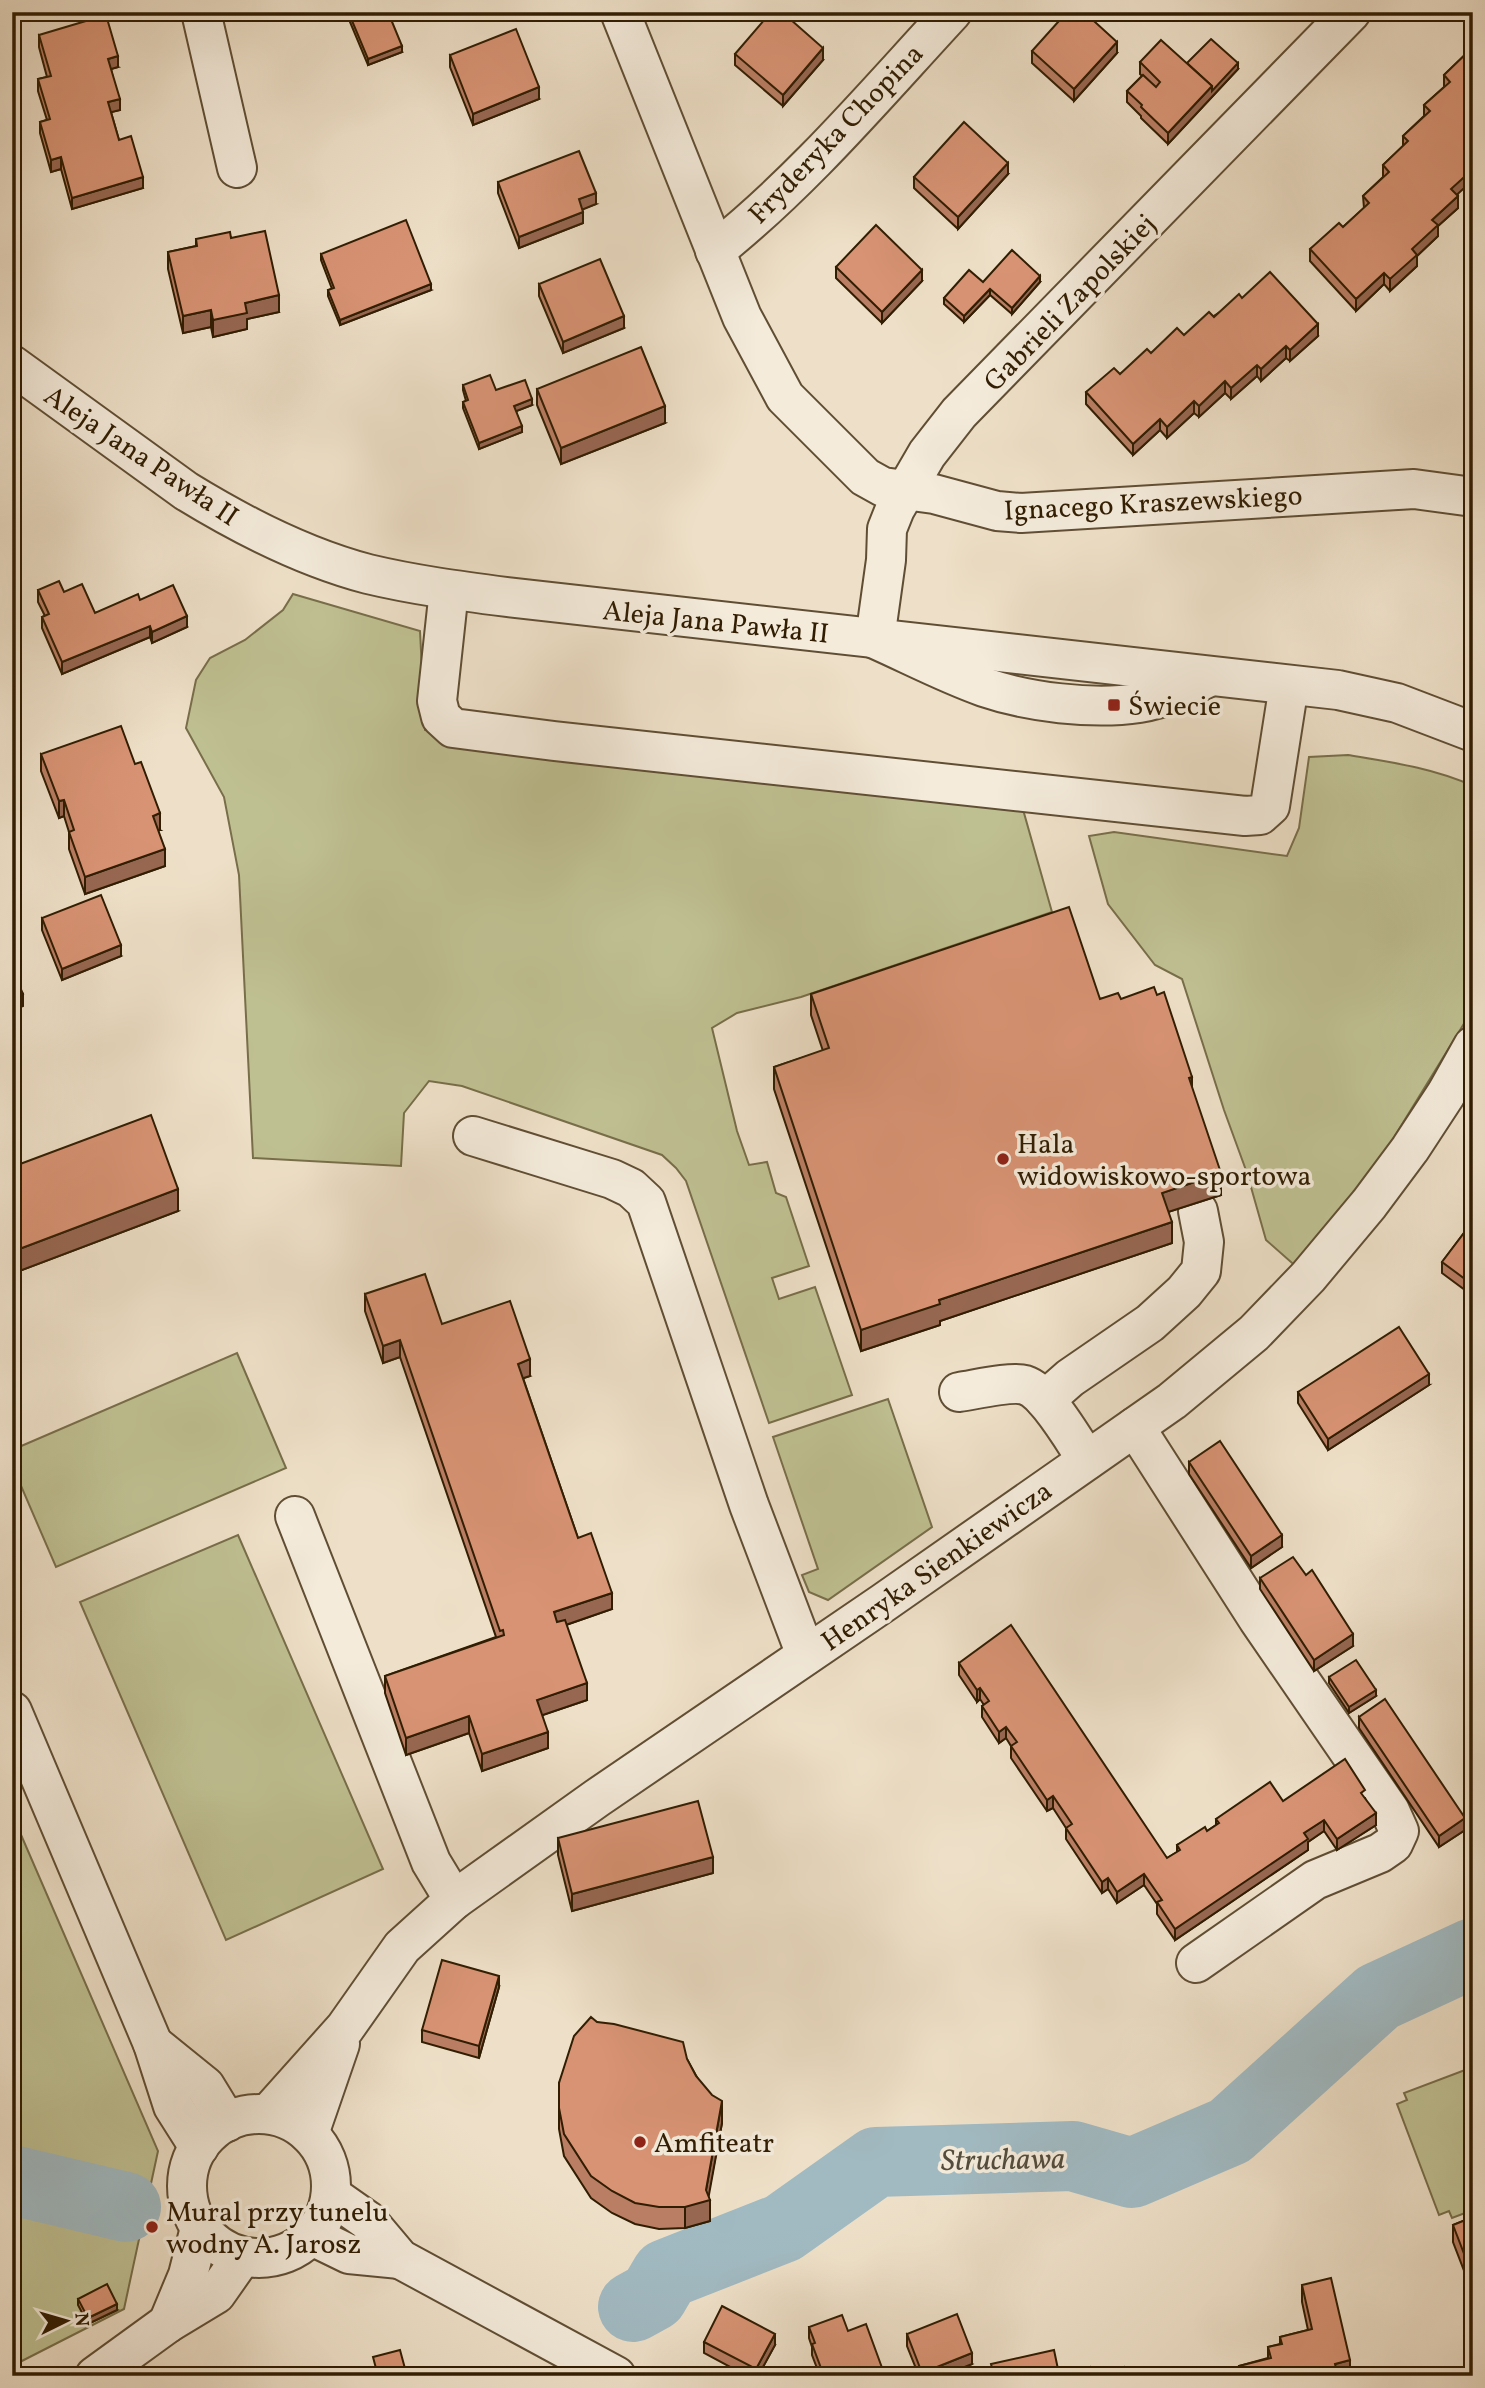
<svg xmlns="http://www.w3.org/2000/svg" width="1485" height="2388" font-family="Vollkorn,serif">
<rect width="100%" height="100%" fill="#eee0c8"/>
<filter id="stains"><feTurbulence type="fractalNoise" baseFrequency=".00286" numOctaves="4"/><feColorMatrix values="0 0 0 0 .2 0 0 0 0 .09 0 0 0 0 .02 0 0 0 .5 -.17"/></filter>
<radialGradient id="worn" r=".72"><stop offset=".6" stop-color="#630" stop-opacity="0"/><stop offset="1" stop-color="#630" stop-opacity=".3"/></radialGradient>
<g fill="#bfc092" stroke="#786e4a" stroke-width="2">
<polygon points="293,594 420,631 425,730 496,748 1022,806 1052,912 801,997 737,1013 712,1028 737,1131 749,1165 767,1162 776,1193 786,1197 809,1266 772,1278 779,1299 815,1287 852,1395 769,1423 686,1181 676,1168 662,1155 462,1086 429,1081 404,1113 401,1166 253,1158 239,875 224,797 186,728 196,680 210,658 245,640 283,610"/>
<path d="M1348 755C1390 762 1433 768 1473 786V1009L1308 1277 1266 1240 1247 1173 1224 1110 1182 979 1155 965 1108 904 1089 836 1114 832 1287 856 1299 828 1309 757Z"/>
<polygon points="237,1353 286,1468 56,1567 12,1465 12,1450"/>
<polygon points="888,1399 932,1527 828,1600 809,1592 802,1575 818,1569 773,1437"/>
<polygon points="238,1535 383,1869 226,1940 80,1602"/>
<polygon points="12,1814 158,2151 124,2309 12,2366"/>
<polygon points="1473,2067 1473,2210 1452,2218 1449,2211 1439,2215 1397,2104 1407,2100 1404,2093"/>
</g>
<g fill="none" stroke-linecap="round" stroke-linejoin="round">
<g stroke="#a1bac2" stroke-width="70">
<polyline points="12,2180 126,2207"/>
<polyline points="633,2307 653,2296 666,2274 783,2228 876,2162 1073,2156 1132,2173 1230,2131 1378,1997 1473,1953"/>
</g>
<g stroke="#604e34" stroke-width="42">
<g id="minor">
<polyline points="201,12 237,168"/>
<polyline points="620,12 742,317 785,397 865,477 883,487 934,494 997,511 1021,513 1414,489 1473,497"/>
<path d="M715 251C803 181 876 94 952 12"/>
<path d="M12 365 186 491C243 526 303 557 368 574 414 585 460 591 507 597L1338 690 1397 703 1473 732"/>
<polyline points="449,590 437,701 441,717 453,728 554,741 1245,816 1260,815 1270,806 1289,685"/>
<path d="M1209 677C1187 688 1164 699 1139 703 1092 710 1028 702 984 687 947 674 911 655 875 639L886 560 887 529 895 509 927 454 959 413 1351 12"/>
<polyline points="473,1136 612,1179 631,1188 646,1202 749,1505 806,1655"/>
<path d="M959 1392C974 1390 1011 1381 1025 1385 1047 1392 1074 1441 1087 1460"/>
<polyline points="1045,1400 1070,1378 1150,1323 1184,1292 1201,1271 1204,1242 1198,1211"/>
<polyline points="1135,1427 1258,1619 1390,1811 1399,1831 1393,1844 1380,1853 1315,1880 1196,1963"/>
<polyline points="295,1516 431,1862 454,1900"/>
<polyline points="12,1711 153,2044 173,2106 199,2147"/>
<polyline points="153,2044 205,2086 227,2122"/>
<polyline points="268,2114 345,2028 402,1947 454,1900 597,1798 883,1603 1172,1401 1254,1333 1308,1277 1369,1204 1410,1149 1446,1094 1473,1046"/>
<circle cx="259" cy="2186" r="72"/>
<polyline points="309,2134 340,2044"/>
<polyline points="331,2195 368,2221 400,2259 616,2376"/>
<polyline points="312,2236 349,2254 400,2259"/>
<polyline points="168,2323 188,2275 200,2228"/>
<polyline points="95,2376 168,2323 216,2294 242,2257"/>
</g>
</g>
<use href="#minor" stroke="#f4ebdb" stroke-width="38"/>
</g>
<g fill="#ba7e64" stroke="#311d02" stroke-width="2">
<polygon points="350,16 402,52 368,65 350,22"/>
<polygon points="39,35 118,67 111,69 120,110 111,112 119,140 143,188 72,209 61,169 51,172 40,133 40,122 47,120 38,91 38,79 47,77 39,47"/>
<polygon points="1472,48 1456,195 1458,208 1438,226 1438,236 1417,256 1417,266 1390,291 1384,284 1356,311 1310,261 1310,249 1343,227 1364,208 1363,196 1383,177 1383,165 1403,146 1403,136 1424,116 1424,105 1444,87 1444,75"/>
<polygon points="1032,51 1117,53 1074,101 1032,63"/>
<polygon points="735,54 823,60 783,106 735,65"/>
<polygon points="450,55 539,99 473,125 450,67"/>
<polygon points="1140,62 1187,63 1238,69 1168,144 1141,118 1141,116 1127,102 1127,91 1142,76 1140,74"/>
<polygon points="1008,174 958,229 914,188 914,177"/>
<polygon points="498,182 596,204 582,209 583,223 519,248 498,193"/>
<polygon points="231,238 279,312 247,319 247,329 213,337 211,327 183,333 168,269 168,252 196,246 196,239"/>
<polygon points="321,254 431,290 340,325 328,296 328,290 332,289 321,260"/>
<polygon points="836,267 922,281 882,323 836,278"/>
<polygon points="983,282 1040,282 1012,314 990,295 964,322 944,304 944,298"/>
<polygon points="539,284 624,328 563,353 539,296"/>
<polygon points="1242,298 1318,336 1290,361 1286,358 1261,381 1257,376 1231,399 1225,393 1199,417 1194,413 1167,438 1160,430 1133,455 1086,404 1086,392 1120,374 1151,353 1184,335"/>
<polygon points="463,385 496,390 532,405 516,411 522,432 479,449 463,408 463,402 466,401 463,390"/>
<polygon points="537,389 665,423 561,464 537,405"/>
<polygon points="38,590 64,592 95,613 140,600 187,627 152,643 150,637 62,674 42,628 42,617 45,616 38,602"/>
<polygon points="41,754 160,830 158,830 165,866 85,894 69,849 69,832 64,816 59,818 41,771"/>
<polygon points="42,918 121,956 62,980 42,930"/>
<polygon points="811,994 1121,999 1192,1089 1221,1195 1168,1212 1172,1243 940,1321 940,1325 861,1351 774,1089 774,1067 823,1051 811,1015"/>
<polygon points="12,1167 178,1211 14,1273 12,1269"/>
<polygon points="1473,1221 1473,1296 1442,1273 1442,1262"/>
<polygon points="365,1294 442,1324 530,1376 523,1378 578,1538 612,1609 566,1625 587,1700 542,1715 548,1748 482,1771 469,1733 406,1755 385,1693 385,1676 496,1637 400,1357 383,1363 365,1311"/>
<polygon points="1429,1385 1328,1450 1298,1403 1298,1392"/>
<polygon points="1189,1462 1282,1547 1251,1568 1189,1474"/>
<polygon points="1260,1578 1353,1646 1314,1671 1260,1589"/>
<polygon points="959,1663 1167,1858 1177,1852 1177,1845 1207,1831 1216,1825 1216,1819 1283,1801 1365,1798 1376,1825 1337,1850 1324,1831 1308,1842 1308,1850 1175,1940 1157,1914 1157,1904 1144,1885 1117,1903 1108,1889 1102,1893 1066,1839 1066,1828 1053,1808 1047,1811 1011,1758 1011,1746 1006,1738 999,1743 982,1717 982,1706 984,1705 980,1699 977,1702 959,1675"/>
<polygon points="1329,1677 1376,1696 1349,1713 1329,1683"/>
<polygon points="1359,1717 1465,1830 1439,1847 1359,1728"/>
<polygon points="558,1838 713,1873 572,1911 558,1855"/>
<polygon points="499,1987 479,2058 422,2042 422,2030"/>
<polygon points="597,2022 687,2059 722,2123 708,2196 710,2221 685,2228 659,2229 635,2224 612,2213 591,2198 564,2156 559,2129 559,2083"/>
<polygon points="1473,2217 1473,2294 1453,2242 1453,2225"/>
<polygon points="1302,2285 1350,2376 1239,2376 1239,2366 1268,2358 1268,2347 1280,2344 1280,2337 1308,2330 1302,2302"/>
<polygon points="78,2299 117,2310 88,2324 78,2305"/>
<polygon points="809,2327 848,2331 885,2376 820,2376 812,2355 812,2347 809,2338"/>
<polygon points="907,2334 972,2364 943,2376 919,2376 907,2346"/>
<polygon points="704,2342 775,2345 758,2376 747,2376 704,2353"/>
</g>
<g fill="#976751" stroke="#311d02" stroke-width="2">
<polygon points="1117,42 1117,53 1074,101 1074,89"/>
<polygon points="402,46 402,52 368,65 368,59"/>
<polygon points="823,48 823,60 783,106 783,95"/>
<polygon points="118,56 118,67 108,70 108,59"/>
<polygon points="1238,63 1238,69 1168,144 1168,133 1212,86"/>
<polygon points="539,87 539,99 473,125 473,114"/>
<polygon points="120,99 120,110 108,113 108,102"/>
<polygon points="61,157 61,169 51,172 51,160"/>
<polygon points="1473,158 1473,180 1451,200 1451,189"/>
<polygon points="1008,163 1008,174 958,229 958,217"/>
<polygon points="143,177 143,188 72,209 72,198"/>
<polygon points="596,193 596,204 579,211 579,199"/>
<polygon points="1458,196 1458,208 1438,226 1438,236 1417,256 1417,266 1390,291 1390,279 1432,220"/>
<polygon points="583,212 583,223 519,248 519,237"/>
<polygon points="922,270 922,281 882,323 882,312"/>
<polygon points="1384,273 1384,284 1356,311 1356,299"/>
<polygon points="1040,276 1040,282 1012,314 1012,308"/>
<polygon points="431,284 431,290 340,325 340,320"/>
<polygon points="990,289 990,295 964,322 964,316"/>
<polygon points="279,295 279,312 247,319 247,329 213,337 213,320 245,303"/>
<polygon points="211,310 211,327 183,333 183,316"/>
<polygon points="624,316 624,328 563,353 563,342"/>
<polygon points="1318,324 1318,336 1290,361 1290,350"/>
<polygon points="1286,346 1286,358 1261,381 1261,369"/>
<polygon points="1257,365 1257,376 1231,399 1231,388"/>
<polygon points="1225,381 1225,393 1199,417 1199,406"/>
<polygon points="532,399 532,405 514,412 514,406"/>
<polygon points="1194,401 1194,413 1167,438 1167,427"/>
<polygon points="665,406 665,423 561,464 561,448"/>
<polygon points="1160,419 1160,430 1133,455 1133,444"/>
<polygon points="522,426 522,432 479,449 479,443"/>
<polygon points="187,616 187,627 152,643 152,632"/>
<polygon points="150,626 150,637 62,674 62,662"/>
<polygon points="18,684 18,701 12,702 12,686"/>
<polygon points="64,800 64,816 59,818 59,801"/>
<polygon points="160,813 160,830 153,832 153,816"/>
<polygon points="165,849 165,866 85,894 85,877"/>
<polygon points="121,945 121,956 62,980 62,969"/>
<polygon points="23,994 23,1006 12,1010 12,999"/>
<polygon points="1192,1077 1192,1098 1189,1078"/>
<polygon points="1221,1173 1221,1195 1162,1214 1162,1193"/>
<polygon points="178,1189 178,1211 14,1273 14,1251"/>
<polygon points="1172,1222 1172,1243 940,1321 940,1325 861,1351 861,1330 939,1300"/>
<polygon points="400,1340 400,1357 383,1363 383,1346"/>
<polygon points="530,1359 530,1376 518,1380 518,1364"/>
<polygon points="1429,1374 1429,1385 1328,1450 1328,1439"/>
<polygon points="1282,1535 1282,1547 1251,1568 1251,1556"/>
<polygon points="612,1593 612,1609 554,1629 554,1612"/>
<polygon points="1353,1634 1353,1646 1314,1671 1314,1660"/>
<polygon points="587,1683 587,1700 537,1717 537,1700"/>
<polygon points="980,1688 980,1699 977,1702 977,1690"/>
<polygon points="1376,1690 1376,1696 1349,1713 1349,1707"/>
<polygon points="469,1716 469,1733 406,1755 406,1738"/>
<polygon points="1006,1727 1006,1738 999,1743 999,1732"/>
<polygon points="548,1732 548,1748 482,1771 482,1754"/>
<polygon points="1053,1796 1053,1808 1047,1811 1047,1800"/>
<polygon points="1376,1813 1376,1825 1337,1850 1337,1839"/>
<polygon points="1465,1818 1465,1830 1439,1847 1439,1836"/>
<polygon points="1324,1820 1324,1831 1308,1842 1308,1850 1175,1940 1175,1929 1304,1833"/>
<polygon points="713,1857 713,1873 572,1911 572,1894"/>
<polygon points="1144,1874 1144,1885 1117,1903 1117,1892"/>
<polygon points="1108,1878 1108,1889 1102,1893 1102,1882"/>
<polygon points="499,1976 499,1987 479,2058 479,2046"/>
<polygon points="722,2101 722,2123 708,2200 710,2200 710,2221 685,2228 685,2207 706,2190"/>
<polygon points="117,2304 117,2310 88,2324 88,2318"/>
<polygon points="775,2334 775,2345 758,2376 756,2376 756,2369"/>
<polygon points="972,2353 972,2364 943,2376 922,2376 922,2373"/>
<polygon points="1350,2360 1350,2376 1335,2376 1335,2364"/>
</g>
<g fill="#d89374" stroke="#311d02" stroke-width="2">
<polygon points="360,12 388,12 402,46 368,59 350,16"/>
<polygon points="771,12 782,12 823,48 783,95 735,54"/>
<polygon points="1067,12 1084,12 1117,42 1074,89 1032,51"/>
<polygon points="106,15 118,56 108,59 120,99 108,102 119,140 131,136 143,177 72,198 61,157 51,160 40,122 50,119 38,79 51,76 39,35"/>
<polygon points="516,29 539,87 473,114 450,55"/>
<polygon points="1211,39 1238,63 1212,91 1212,86 1187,63"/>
<polygon points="1161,40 1212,86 1168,133 1141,107 1142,105 1127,91 1143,75 1156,87 1160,82 1140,62"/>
<polygon points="1472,48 1473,169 1451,189 1458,196 1432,220 1438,225 1412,249 1417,255 1390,279 1384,273 1356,299 1310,249 1339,223 1343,227 1369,203 1363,196 1389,172 1383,165 1408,141 1403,136 1430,111 1424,105 1450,82 1444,75"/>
<polygon points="964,122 1008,163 958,217 914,177"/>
<polygon points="579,151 596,193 579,199 583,212 519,237 498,182"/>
<polygon points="406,220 431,284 340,320 328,290 334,288 321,254"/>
<polygon points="876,225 922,270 882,312 836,267"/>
<polygon points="265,231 279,295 245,303 247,313 213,320 211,310 183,316 168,252 197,246 196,239 230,232 231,238"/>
<polygon points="1012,250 1040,276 1012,308 990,289 964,316 944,298 969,270 983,282"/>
<polygon points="600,259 624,316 563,342 539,284"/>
<polygon points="1270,272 1318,324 1290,350 1286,346 1261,369 1257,365 1231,388 1225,381 1199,406 1194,401 1167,427 1160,419 1133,444 1086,392 1114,368 1120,374 1147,349 1151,353 1177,328 1184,335 1209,312 1214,317 1239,294 1242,298"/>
<polygon points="641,347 665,406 561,448 537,389"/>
<polygon points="490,375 496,390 525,380 532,399 514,406 522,426 479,443 463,402 468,400 463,385"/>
<polygon points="59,581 64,592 82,584 95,613 138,594 140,600 173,585 187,616 152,632 150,626 62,662 42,617 49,614 38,590"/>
<polygon points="12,667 18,684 12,686"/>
<polygon points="121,726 135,764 141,762 160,813 153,816 165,849 85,877 69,832 74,830 64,800 59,801 41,754"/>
<polygon points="101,895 121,945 62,969 42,918"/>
<polygon points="1069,907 1100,999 1118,993 1121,999 1154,987 1157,995 1164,992 1192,1077 1189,1078 1221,1173 1162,1193 1172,1222 939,1300 940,1304 861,1330 774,1067 829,1048 811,994"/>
<polygon points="12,969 23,994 12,999"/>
<polygon points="151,1115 178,1189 14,1251 12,1247 12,1167"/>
<polygon points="1473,1221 1473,1285 1442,1262"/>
<polygon points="425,1274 442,1324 510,1301 530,1359 518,1364 578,1538 591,1533 612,1593 554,1612 557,1622 565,1620 587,1683 537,1700 548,1732 482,1754 469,1716 406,1738 385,1676 504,1635 503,1630 500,1631 400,1340 383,1346 365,1294"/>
<polygon points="1399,1327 1429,1374 1328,1439 1298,1392"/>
<polygon points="1220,1441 1282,1535 1251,1556 1189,1462"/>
<polygon points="1293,1557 1306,1575 1312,1570 1353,1634 1314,1660 1260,1578"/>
<polygon points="1011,1625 1167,1858 1180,1850 1177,1845 1205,1827 1207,1831 1219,1823 1216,1819 1270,1782 1283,1801 1345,1759 1365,1790 1361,1793 1376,1813 1337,1839 1324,1820 1304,1833 1308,1839 1175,1929 1157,1902 1162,1900 1144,1874 1117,1892 1108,1878 1102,1882 1066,1828 1072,1824 1053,1796 1047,1800 1011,1746 1017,1742 1006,1727 999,1732 982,1706 989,1701 980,1688 977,1690 959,1663"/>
<polygon points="1356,1660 1376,1690 1349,1707 1329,1677"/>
<polygon points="1385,1699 1465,1818 1439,1836 1359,1717"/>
<polygon points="698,1801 713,1857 572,1894 558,1838"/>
<polygon points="442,1960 499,1976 479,2046 422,2030"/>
<polygon points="591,2017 597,2022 614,2024 683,2042 687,2059 696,2076 712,2095 722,2101 706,2190 710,2200 685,2207 659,2207 635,2203 612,2191 591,2176 564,2134 559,2108 559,2083 574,2036"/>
<polygon points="1473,2217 1473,2277 1453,2225"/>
<polygon points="1331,2278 1350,2360 1335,2364 1338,2376 1242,2376 1239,2366 1271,2358 1268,2347 1282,2344 1280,2337 1312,2329 1302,2285"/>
<polygon points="107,2284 117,2304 88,2318 78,2299"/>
<polygon points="722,2306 775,2334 756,2369 704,2342"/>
<polygon points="957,2314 972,2353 922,2373 907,2334"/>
<polygon points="842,2315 848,2331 866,2324 885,2376 824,2376 812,2344 815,2343 809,2327"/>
<polygon points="400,2350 407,2376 378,2376 373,2357"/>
<polygon points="1054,2350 1059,2374 1090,2367 1092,2374 1124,2367 1126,2376 994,2376 991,2364"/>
</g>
<g fill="#8f2418" stroke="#f4ebdb" stroke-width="2.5">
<rect x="1107" y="698" width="14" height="14" rx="3.5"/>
<circle cx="1003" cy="1159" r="7"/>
<circle cx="640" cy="2142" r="7"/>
<circle cx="152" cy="2227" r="7"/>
</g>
<g text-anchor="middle" stroke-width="7" stroke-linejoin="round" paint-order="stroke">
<g font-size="28" fill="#311d02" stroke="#f4ebdb">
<text transform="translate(835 133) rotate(-46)" y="10">Fryderyka Chopina</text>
<text transform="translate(1069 302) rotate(-46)" y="10">Gabrieli Zapolskiej</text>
<text transform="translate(142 455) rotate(34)" y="10">Aleja Jana Pawła II</text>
<text transform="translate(1153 502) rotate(-3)" y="10">Ignacego Kraszewskiego</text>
<text transform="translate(716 621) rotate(6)" y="10">Aleja Jana Pawła II</text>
<text transform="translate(936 1565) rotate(-35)" y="10">Henryka Sienkiewicza</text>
</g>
<g font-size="28" fill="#311d02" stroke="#f4ebdb" text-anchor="start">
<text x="1128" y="715">Świecie</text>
<text x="1017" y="1153">Hala<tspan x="1017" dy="32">widowiskowo-sportowa</tspan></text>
<text x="654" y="2152">Amfiteatr</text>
<text x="166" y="2221">Mural przy tunelu<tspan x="166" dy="32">wodny A. Jarosz</tspan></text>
</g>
<g font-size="30" font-style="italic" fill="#534c3c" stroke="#f4ebdb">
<text transform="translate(1003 2159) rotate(-1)" y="10">Struchawa</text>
</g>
</g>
<rect width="1485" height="2388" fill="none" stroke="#eee0c8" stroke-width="42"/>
<rect x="14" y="14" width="1457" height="2360" fill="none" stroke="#311d02" stroke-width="3.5"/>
<rect x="21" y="21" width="1443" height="2346" fill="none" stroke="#311d02" stroke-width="2"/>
<g transform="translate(66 2321) rotate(85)" stroke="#f4ebdb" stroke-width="5" paint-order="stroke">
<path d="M0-5L12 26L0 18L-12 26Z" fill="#311d02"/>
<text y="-10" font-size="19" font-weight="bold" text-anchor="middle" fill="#311d02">N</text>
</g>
<rect width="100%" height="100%" filter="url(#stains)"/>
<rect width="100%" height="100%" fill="url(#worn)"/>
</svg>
